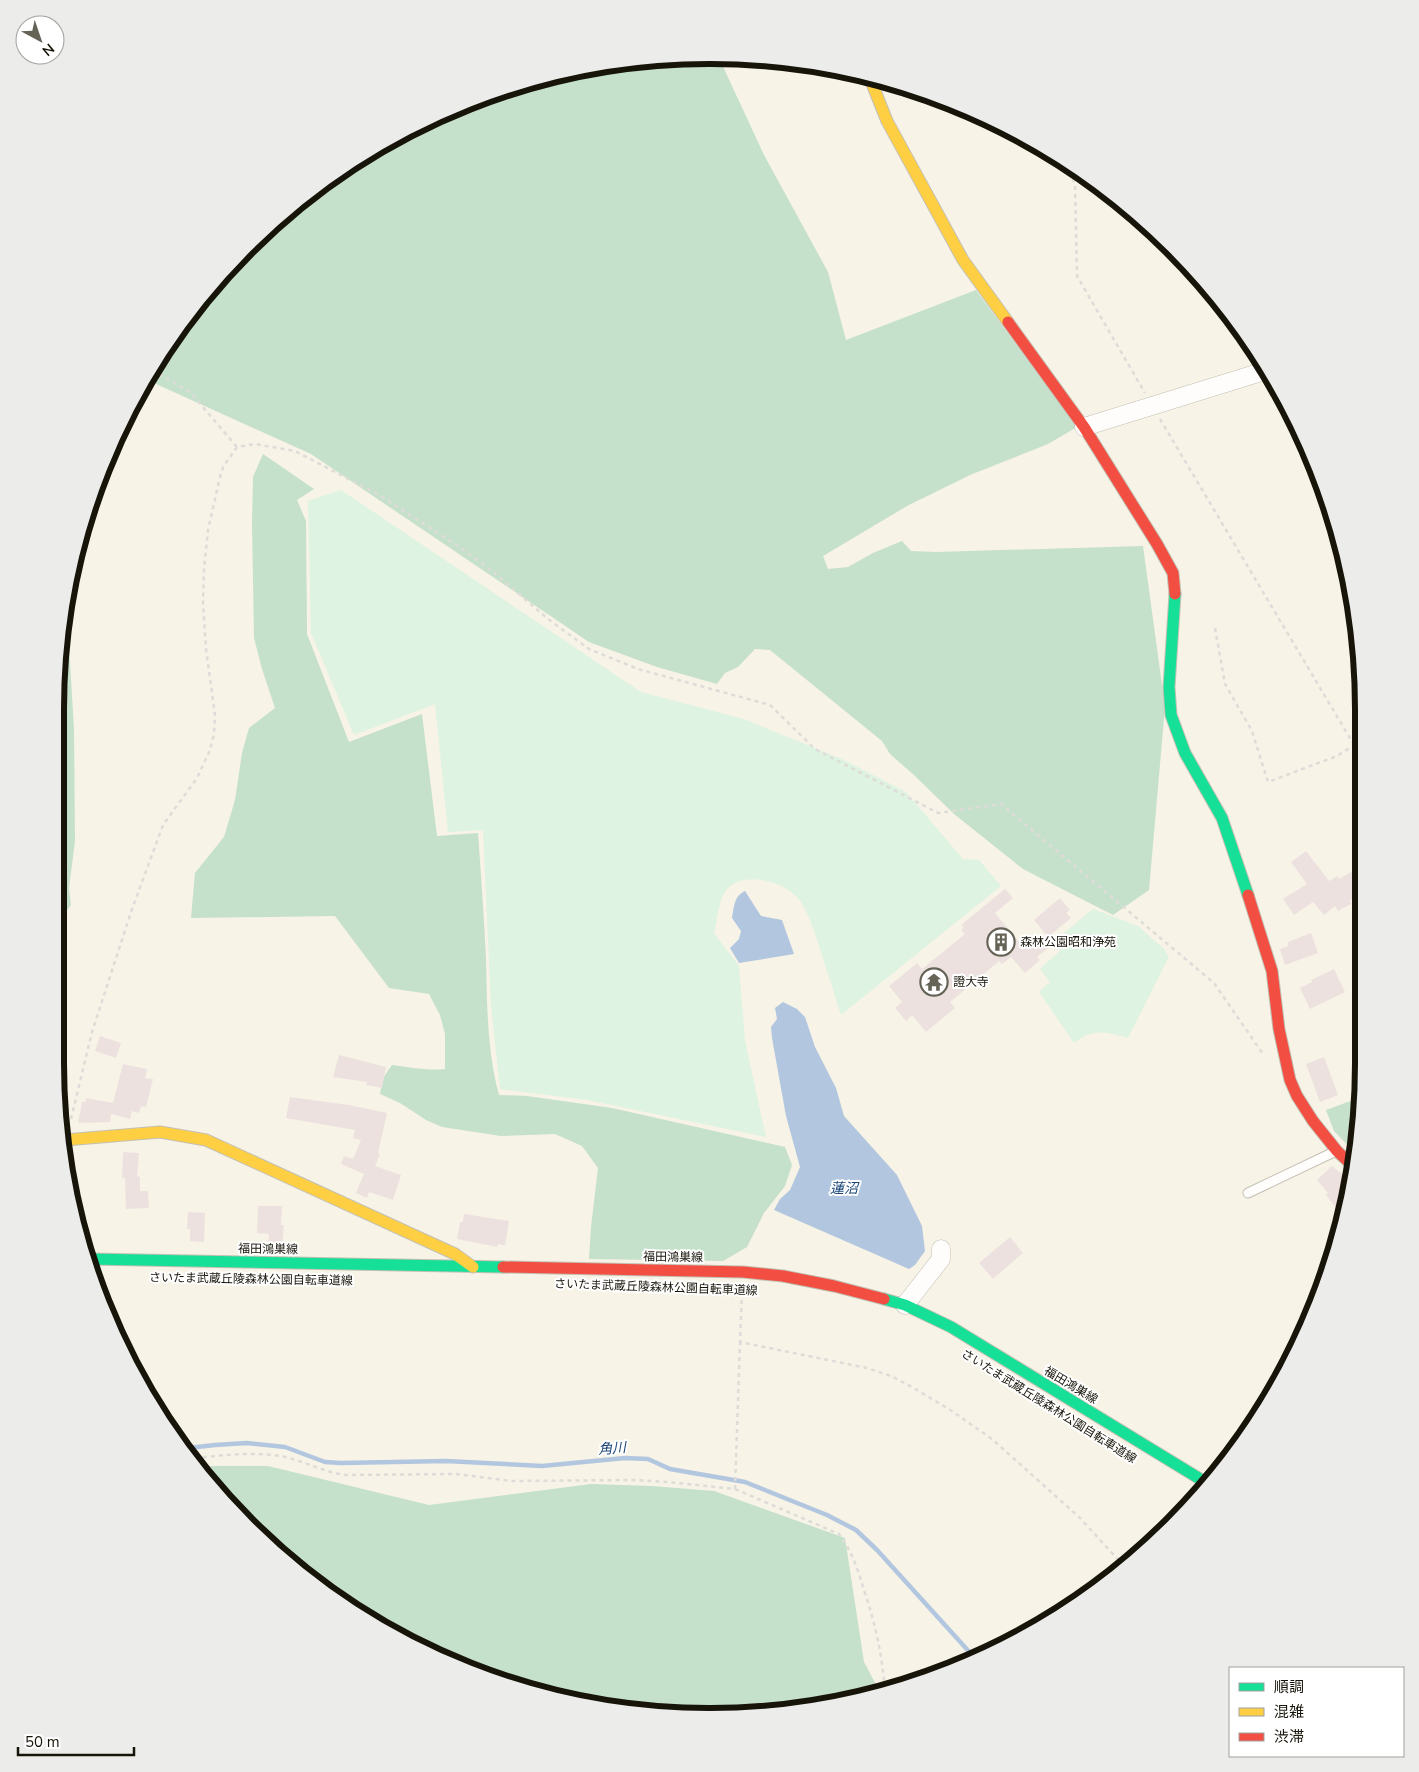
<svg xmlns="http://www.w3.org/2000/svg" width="1419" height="1772" font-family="'Nunito Sans','Noto Sans JP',sans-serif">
<rect width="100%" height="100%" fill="#f7f3e6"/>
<g fill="#def3e1">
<path d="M341 490 641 692 744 719 844 760 906 792 963 859 979 860 1001 886 841 1015C834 993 827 971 820 949 815 934 810 916 801 902 788 882 741 868 725 892 719 900 717 922 714 933L739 966 745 1041 766 1137 587 1100 500 1089 491 1006 483 830 448 832 435 704 354 735 311 633 308 501Z"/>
<path d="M1093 909 1138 926 1164 949 1169 957 1128 1038C1106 1032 1093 1028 1074 1043L1039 992 1050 982 1040 969 1060 951 1059 948 1063 944 1058 938Z"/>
</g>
<g fill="#c5e0cb">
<polygon points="719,58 764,155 828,272 846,340 976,290 1077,427 1048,444 970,475 907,506 823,556 828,569 848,567 873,553 902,541 911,551 936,552 1143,546 1165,707 1149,890 1113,915 1023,869 954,814 915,776 890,754 882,741 770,650 755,649 738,667 725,673 717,684 657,667 589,642 311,454 145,379 217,278 311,190 383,143 499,90 624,61"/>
<path d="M263 454 314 489 297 500 306 521 307 634 349 742 422 714 437 836 478 833C481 875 484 917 486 959 487 1004 487 1051 499 1095L527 1096 612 1108 785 1147 792 1165 785 1186 764 1213 747 1247 723 1261 589 1259 591 1227 598 1168 582 1146 555 1134 501 1136 442 1127 426 1120 400 1103 380 1094 383 1078 392 1065C411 1067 426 1071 445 1069V1034L440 1015 429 994 389 988 335 916 191 918 195 873 224 837 235 800 242 753 249 728 275 708 262 669 254 638 252 522 253 477Z"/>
<polygon points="67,613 74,729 75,841 69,888 71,905 57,923 67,951 55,965 56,667"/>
<polygon points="1356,1099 1360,1099 1355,1153 1334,1131 1326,1110"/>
<polygon points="201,1466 268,1466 429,1505 591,1484 652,1486 714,1491 845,1538 864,1662 881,1694 709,1717 540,1695 382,1629 246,1525"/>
</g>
<g fill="#b2c7df">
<path d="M745 891 761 916 782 920 794 954 739 963 730 948 739 939 741 931 732 918C734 907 734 896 745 891Z"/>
<polygon points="783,1002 797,1009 805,1017 815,1047 836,1088 844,1116 897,1175 922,1226 925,1251 915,1265 909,1269 774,1210 780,1199 790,1190 800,1167 786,1116 772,1038 771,1027 777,1019 775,1008"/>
</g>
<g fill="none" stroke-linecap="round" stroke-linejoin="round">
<polyline stroke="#b2c7df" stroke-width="4.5" points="188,1448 215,1445 247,1443 285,1447 325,1462 341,1463 446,1461 542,1466 625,1458 648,1459 670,1469 745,1482 827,1515 856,1530 877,1550 973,1656"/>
</g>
<g fill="#ede1e0">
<polygon points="1306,851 1329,881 1338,876 1339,879 1353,871 1363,890 1357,894 1358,896 1350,900 1351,904 1338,911 1335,906 1324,915 1313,902 1294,915 1283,899 1307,884 1291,862"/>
<polygon points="1005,889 1013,898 995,913 1024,948 1038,936 1048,948 1037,957 1040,960 1025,973 1011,957 1002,964 999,961 950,1002 955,1008 926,1032 912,1015 906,1021 895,1008 902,1002 889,986 917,963 922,969 965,934 961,930 964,927 961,925"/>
<polygon points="1060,898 1070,910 1066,913 1071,918 1048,937 1034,920"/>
<polygon points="1311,933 1318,953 1285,965 1280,949 1288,946 1288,942"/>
<polygon points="1334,969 1345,992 1310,1009 1300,988 1312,982 1311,980"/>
<polygon points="100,1036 121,1043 116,1058 95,1051"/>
<polygon points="339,1055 386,1067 382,1088 366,1085 367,1082 333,1077"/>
<polygon points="1324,1057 1338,1095 1320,1102 1306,1064"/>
<polygon points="123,1064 147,1069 145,1078 153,1079 146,1107 141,1106 139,1113 132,1111 130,1119 111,1114 110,1122 78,1123 82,1102 86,1102 86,1098 113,1103"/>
<polygon points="290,1097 349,1105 387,1113 378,1153 380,1154 375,1166 401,1175 393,1200 369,1192 367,1198 356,1193 364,1174 341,1164 344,1156 353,1159 361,1140 353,1138 355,1130 286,1118"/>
<polygon points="123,1152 139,1153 137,1176 140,1177 140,1191 148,1191 149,1208 126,1209 125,1178 122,1178"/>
<polygon points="1332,1166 1352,1182 1349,1199 1337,1209 1326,1195 1328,1193 1317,1180"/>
<polygon points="258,1206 282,1206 281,1225 284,1225 282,1246 268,1245 269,1234 257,1233"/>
<polygon points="188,1212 205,1213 204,1242 190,1241 190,1229 187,1229"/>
<polygon points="464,1214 509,1221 505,1246 498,1244 497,1247 457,1239 460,1222 463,1222"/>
<polygon points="1010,1237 1023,1253 993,1279 979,1263"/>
</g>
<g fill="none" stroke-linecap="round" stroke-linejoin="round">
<g stroke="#c3c0b4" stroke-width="11">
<polyline id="lane" points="1248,1193 1334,1152"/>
</g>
<g stroke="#c3c0b4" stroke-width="19">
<g id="street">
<polyline points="1084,427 1268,370"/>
<polyline points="905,1305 941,1259 941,1249"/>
</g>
</g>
<g stroke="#c3c0b4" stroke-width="13">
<g id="fast">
<polyline points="1175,594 1169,687 1171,715 1185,753 1222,818 1248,895"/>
<polyline points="89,1259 503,1267"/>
<polyline points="884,1299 905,1305 951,1327 1205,1482"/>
</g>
</g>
<g stroke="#c3c0b4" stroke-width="13">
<g id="slow">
<polyline points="869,76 887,121 963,260 1008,322"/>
<polyline points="65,1140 160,1132 206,1140 455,1254 473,1267"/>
</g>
</g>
<g stroke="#c3c0b4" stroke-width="13">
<g id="jam">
<polyline points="1008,322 1084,427 1157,544 1173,573 1175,594"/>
<polyline points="1248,895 1272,971 1279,1029 1290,1080 1297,1096 1313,1121 1337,1151 1354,1167"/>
<polyline points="503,1267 743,1272 783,1276 834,1286 884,1299"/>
</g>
</g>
<g stroke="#dedcd8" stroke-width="2.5" stroke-dasharray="4 4" stroke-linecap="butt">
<polyline points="1066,164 1075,184 1077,276 1145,393"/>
<polyline points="152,370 190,392 237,447"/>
<polyline points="1160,419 1363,760"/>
<polyline points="1215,628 1225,684 1252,731 1268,782 1337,756 1363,740"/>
<polyline points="71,1119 92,1032 131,912 163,825 197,778 210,750 214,734 215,715 206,649 203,604 204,569 208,530 219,481 223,467 237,447 255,444 295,451 379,495 461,548 491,570 548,619 589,649 638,669 770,705 815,749 938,813 1001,804 1214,983 1263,1054"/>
<polyline points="742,1292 740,1342 867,1368 891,1376 912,1387 952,1411 992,1439 1079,1517 1124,1566"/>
<path d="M195 1458C225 1455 256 1451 285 1457 306 1462 324 1472 345 1475L455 1474 511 1481 634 1480 668 1482 735 1489 839 1534C852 1551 858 1570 864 1590 876 1626 882 1654 885 1692"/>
<polyline points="735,1489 740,1342"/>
</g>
<use href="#lane" stroke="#fefdfb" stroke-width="9"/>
<use href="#street" stroke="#fefdfb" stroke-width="18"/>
<use href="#fast" stroke="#16e098" stroke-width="11"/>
<use href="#slow" stroke="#ffcf43" stroke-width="11"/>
<use href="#jam" stroke="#f24e42" stroke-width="11"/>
</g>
<defs>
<g id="building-ring" transform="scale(1.4375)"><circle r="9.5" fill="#fff" stroke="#656256" stroke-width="1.5"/><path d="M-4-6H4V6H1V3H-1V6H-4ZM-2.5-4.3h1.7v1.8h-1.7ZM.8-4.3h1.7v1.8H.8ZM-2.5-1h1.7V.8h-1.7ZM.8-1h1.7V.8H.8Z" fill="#656256"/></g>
<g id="temple-ring" transform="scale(1.4375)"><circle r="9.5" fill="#fff" stroke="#656256" stroke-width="1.5"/><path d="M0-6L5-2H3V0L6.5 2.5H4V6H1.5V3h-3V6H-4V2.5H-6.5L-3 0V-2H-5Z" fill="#656256"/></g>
</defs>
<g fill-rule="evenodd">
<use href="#building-ring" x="1001" y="942"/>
<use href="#temple-ring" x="934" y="982"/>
</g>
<g text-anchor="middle" stroke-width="4" stroke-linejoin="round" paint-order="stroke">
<g font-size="12" fill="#171409" stroke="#fff" text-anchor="start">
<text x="1020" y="946">森林公園昭和浄苑</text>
<text x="953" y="986">證大寺</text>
</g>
<g font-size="12" fill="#171409" stroke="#fff">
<text transform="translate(268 1249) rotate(1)" y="4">福田鴻巣線</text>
<text transform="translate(673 1257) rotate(1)" y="4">福田鴻巣線</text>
<text transform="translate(251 1279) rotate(1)" y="4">さいたま武蔵丘陵森林公園自転車道線</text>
<text transform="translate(656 1287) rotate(2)" y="4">さいたま武蔵丘陵森林公園自転車道線</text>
<text transform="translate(1071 1385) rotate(31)" y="4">福田鴻巣線</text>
<text transform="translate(1049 1406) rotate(32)" y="4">さいたま武蔵丘陵森林公園自転車道線</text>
</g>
<g font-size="14" font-style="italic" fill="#1c4879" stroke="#fff">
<text x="844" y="1193">蓮沼</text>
<text transform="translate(612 1448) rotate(-4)" y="5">角川</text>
</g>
</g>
<path d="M0 0H1419V1772H0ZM709 64H710A645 645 0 0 1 1355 709V1063A645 645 0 0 1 710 1708H709A645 645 0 0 1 64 1063V709A645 645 0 0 1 709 64Z" fill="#ececeb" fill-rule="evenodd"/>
<path fill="none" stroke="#171409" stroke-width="6" d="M709 64H710A645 645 0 0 1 1355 709V1063A645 645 0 0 1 710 1708H709A645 645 0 0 1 64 1063V709A645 645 0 0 1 709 64Z"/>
<rect x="1229" y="1667" width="175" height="90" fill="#ffffff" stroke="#a2a19d"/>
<rect x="1239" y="1683" width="25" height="8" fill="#16e098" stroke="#a2a19d"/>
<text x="1274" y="1692" font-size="15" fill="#171409">順調</text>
<rect x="1239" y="1708" width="25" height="8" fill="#ffcf43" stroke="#a2a19d"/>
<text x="1274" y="1717" font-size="15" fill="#171409">混雑</text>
<rect x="1239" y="1733" width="25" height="8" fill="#f24e42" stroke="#a2a19d"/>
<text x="1274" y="1742" font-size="15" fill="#171409">渋滞</text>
<g transform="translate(40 40) rotate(140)"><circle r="24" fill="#ffffff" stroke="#a2a19d"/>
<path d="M0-4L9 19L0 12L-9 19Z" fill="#656256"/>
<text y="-8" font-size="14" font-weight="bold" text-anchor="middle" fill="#171409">N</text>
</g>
<path d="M18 1747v8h116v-8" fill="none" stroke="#171409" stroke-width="2.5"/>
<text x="25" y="1747" font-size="15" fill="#171409" stroke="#ffffff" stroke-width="4" paint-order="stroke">50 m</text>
</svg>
